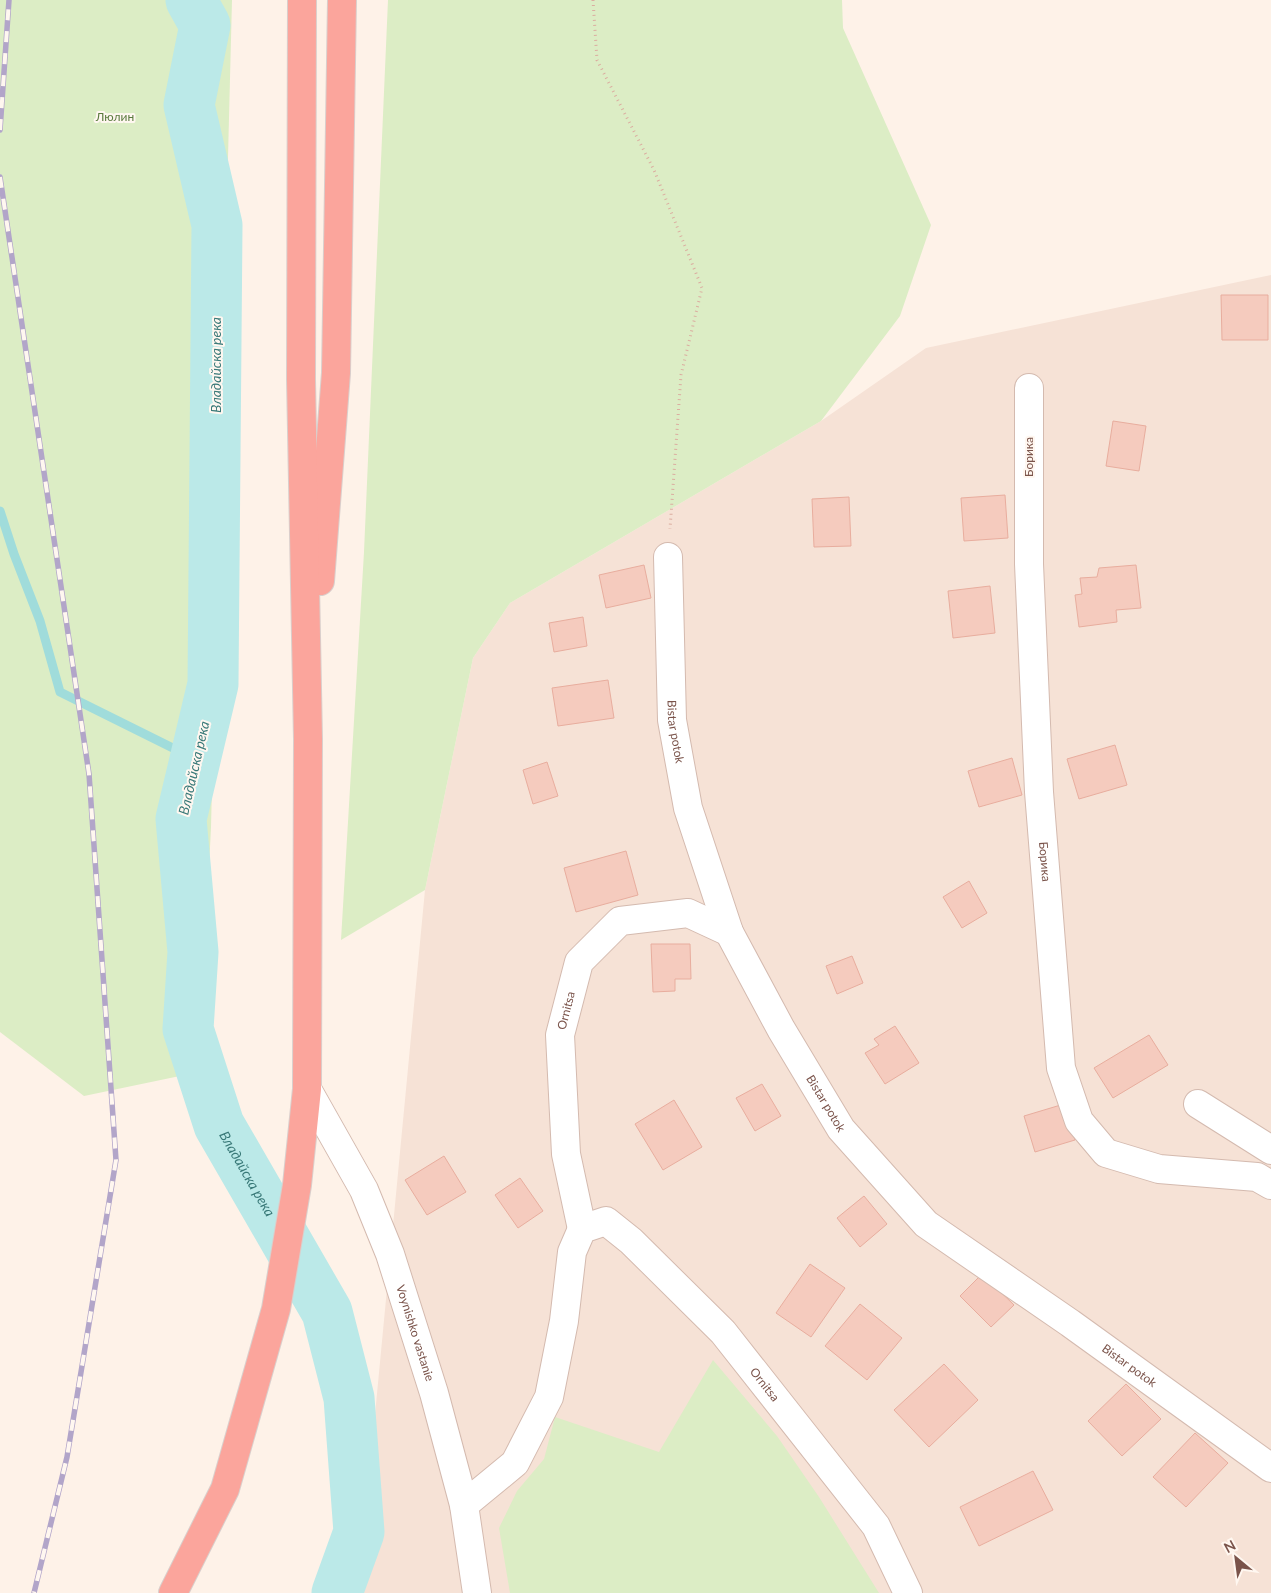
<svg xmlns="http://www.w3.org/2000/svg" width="1271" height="1593" font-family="Lato,sans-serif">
<rect width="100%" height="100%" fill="#fef2e8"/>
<polygon fill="#f6e2d6" points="1271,275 1271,1593 358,1593 425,890 473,658 510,603 821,421 926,348"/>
<g fill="#dcedc5">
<polygon points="0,0 232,0 211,827 199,1072 84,1096 0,1032"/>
<polygon points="388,0 842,0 843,28 931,225 900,316 821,421 510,603 473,658 425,890 341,940 364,552"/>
<polygon points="713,1360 777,1436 819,1497 879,1593 510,1593 499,1528 517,1491 544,1459 555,1417 659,1452"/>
</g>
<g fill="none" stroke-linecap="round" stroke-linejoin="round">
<polyline stroke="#a0dcdb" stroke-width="9" points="0,511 14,554 40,621 60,692 195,759"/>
<path stroke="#bbe9e8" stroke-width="51" id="s1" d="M191 0 205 25 189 105 217 225 213 684 181 819 193 952 188 1029 219 1125 327 1312 349 1398 359 1532 337 1593"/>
</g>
<g fill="#f5cbbe" stroke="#e8ad9e">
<polygon points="1221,295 1268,295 1268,340 1222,340"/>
<polygon points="1113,421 1146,426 1139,471 1106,466"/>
<polygon points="1005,495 1008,538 964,541 961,498"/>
<polygon points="849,497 851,546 814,547 812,499"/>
<polygon points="644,565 651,598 606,608 599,575"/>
<polygon points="1136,565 1141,608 1116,610 1117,622 1079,627 1075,595 1082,594 1080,578 1097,577 1099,568"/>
<polygon points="990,586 995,633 953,638 948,591"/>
<polygon points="583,617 587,646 554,652 549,623"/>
<polygon points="608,680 614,718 558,726 552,688"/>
<polygon points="1115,745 1127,785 1079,799 1067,759"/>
<polygon points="1012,758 1022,795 979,807 968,771"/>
<polygon points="547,762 558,796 533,804 523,770"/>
<polygon points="626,851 638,895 576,912 564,868"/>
<polygon points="969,881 987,913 962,928 943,897"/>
<polygon points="651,944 690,944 691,979 675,979 675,991 653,992"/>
<polygon points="852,956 863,983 837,994 826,966"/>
<polygon points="895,1026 919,1063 885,1084 865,1053 879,1045 874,1039"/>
<polygon points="1149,1035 1168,1065 1113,1098 1094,1068"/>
<polygon points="762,1084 781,1116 755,1131 736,1098"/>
<polygon points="674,1100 702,1147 663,1170 635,1124"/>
<polygon points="1064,1104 1075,1140 1035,1152 1024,1116"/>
<polygon points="444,1156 466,1192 427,1215 405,1180"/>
<polygon points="520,1178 543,1211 518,1228 495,1195"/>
<polygon points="864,1196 887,1224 860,1247 837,1218"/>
<polygon points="810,1264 845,1288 811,1337 776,1313"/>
<polygon points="982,1274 1014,1305 991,1327 960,1296"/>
<polygon points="860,1304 902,1338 867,1380 825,1346"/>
<polygon points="944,1364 978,1400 929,1447 894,1410"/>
<polygon points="1126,1384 1161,1419 1122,1456 1088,1421"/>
<polygon points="1195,1433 1228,1463 1186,1507 1153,1477"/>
<polygon points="1033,1471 1053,1510 979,1546 960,1507"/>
</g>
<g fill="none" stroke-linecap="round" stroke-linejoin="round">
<g stroke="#d4baaf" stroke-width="30">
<g id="minor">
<path id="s2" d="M1029 388V564L1039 792 1061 1068 1079 1121 1106 1153 1159 1169 1257 1177 1271 1185"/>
<path id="s3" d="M668 557 672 720 688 808 729 932 781 1029 841 1129 926 1224 1070 1323 1271 1468"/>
<path id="s4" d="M307 1089 364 1190 390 1254 434 1393 464 1505 477 1593"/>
<polyline points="1198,1104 1271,1150"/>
<path id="s5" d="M582 1229 566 1154 560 1035 579 962 620 921 688 913 729 932"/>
<path id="s6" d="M464 1505 515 1463 549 1397 564 1321 572 1252 582 1229 606 1221 631 1241 723 1332 876 1526 908 1593"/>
</g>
</g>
<g stroke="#dacfcc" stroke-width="30">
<g id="highway">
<polyline points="320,581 336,373 342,0"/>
<polyline points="173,1593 225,1489 276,1309 297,1185 307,1089 308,739 301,379 302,0"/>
</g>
</g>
<polyline stroke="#dbada0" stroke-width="3" stroke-dasharray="1 4" stroke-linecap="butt" points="593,0 597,60 654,170 702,288 681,375 670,529"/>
<use href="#minor" stroke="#fff" stroke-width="28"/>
<use href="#highway" stroke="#fba59c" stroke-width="28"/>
<g stroke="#b2a5c9" stroke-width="5.5">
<g id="rail">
<polyline points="0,130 9,0"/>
<polyline points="0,177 89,774 116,1160 67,1457 34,1593"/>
</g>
</g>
<use href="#rail" stroke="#fff7f0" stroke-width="4" stroke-dasharray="11" stroke-linecap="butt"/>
</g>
<g text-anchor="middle" stroke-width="4" stroke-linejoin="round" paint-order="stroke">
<g font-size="12" fill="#5a7a3e" stroke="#fff7f0">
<text x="115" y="121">Люлин</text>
</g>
<g font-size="12" fill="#7a534a" stroke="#fff7f0">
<text transform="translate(1029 457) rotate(-90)" y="4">Борика</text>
<text dy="4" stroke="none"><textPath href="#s3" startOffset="175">Bistar potok</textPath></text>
<text dy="4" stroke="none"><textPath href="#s2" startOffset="474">Борика</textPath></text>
<text dy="4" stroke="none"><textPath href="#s5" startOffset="221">Ornitsa</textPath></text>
<text dy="4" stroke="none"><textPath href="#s3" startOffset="580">Bistar potok</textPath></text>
<text dy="4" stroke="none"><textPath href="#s4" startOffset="268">Voynishko vastanie</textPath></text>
<text dy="4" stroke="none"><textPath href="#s3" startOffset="985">Bistar potok</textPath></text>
<text dy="4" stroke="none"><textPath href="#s6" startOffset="566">Ornitsa</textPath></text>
</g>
<g font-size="14" font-style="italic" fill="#397978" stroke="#fff7f0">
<text transform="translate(216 365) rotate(-90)" y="5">Владайска река</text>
<text transform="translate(194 768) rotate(-77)" y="5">Владайска река</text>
<text dy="5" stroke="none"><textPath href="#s1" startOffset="1199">Владайска река</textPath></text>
</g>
</g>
<g transform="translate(1236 1558) rotate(331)" stroke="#fff7f0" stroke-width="4" paint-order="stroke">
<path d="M0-4L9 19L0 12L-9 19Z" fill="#7a534a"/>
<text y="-8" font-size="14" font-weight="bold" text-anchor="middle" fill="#7a534a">N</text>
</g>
</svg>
